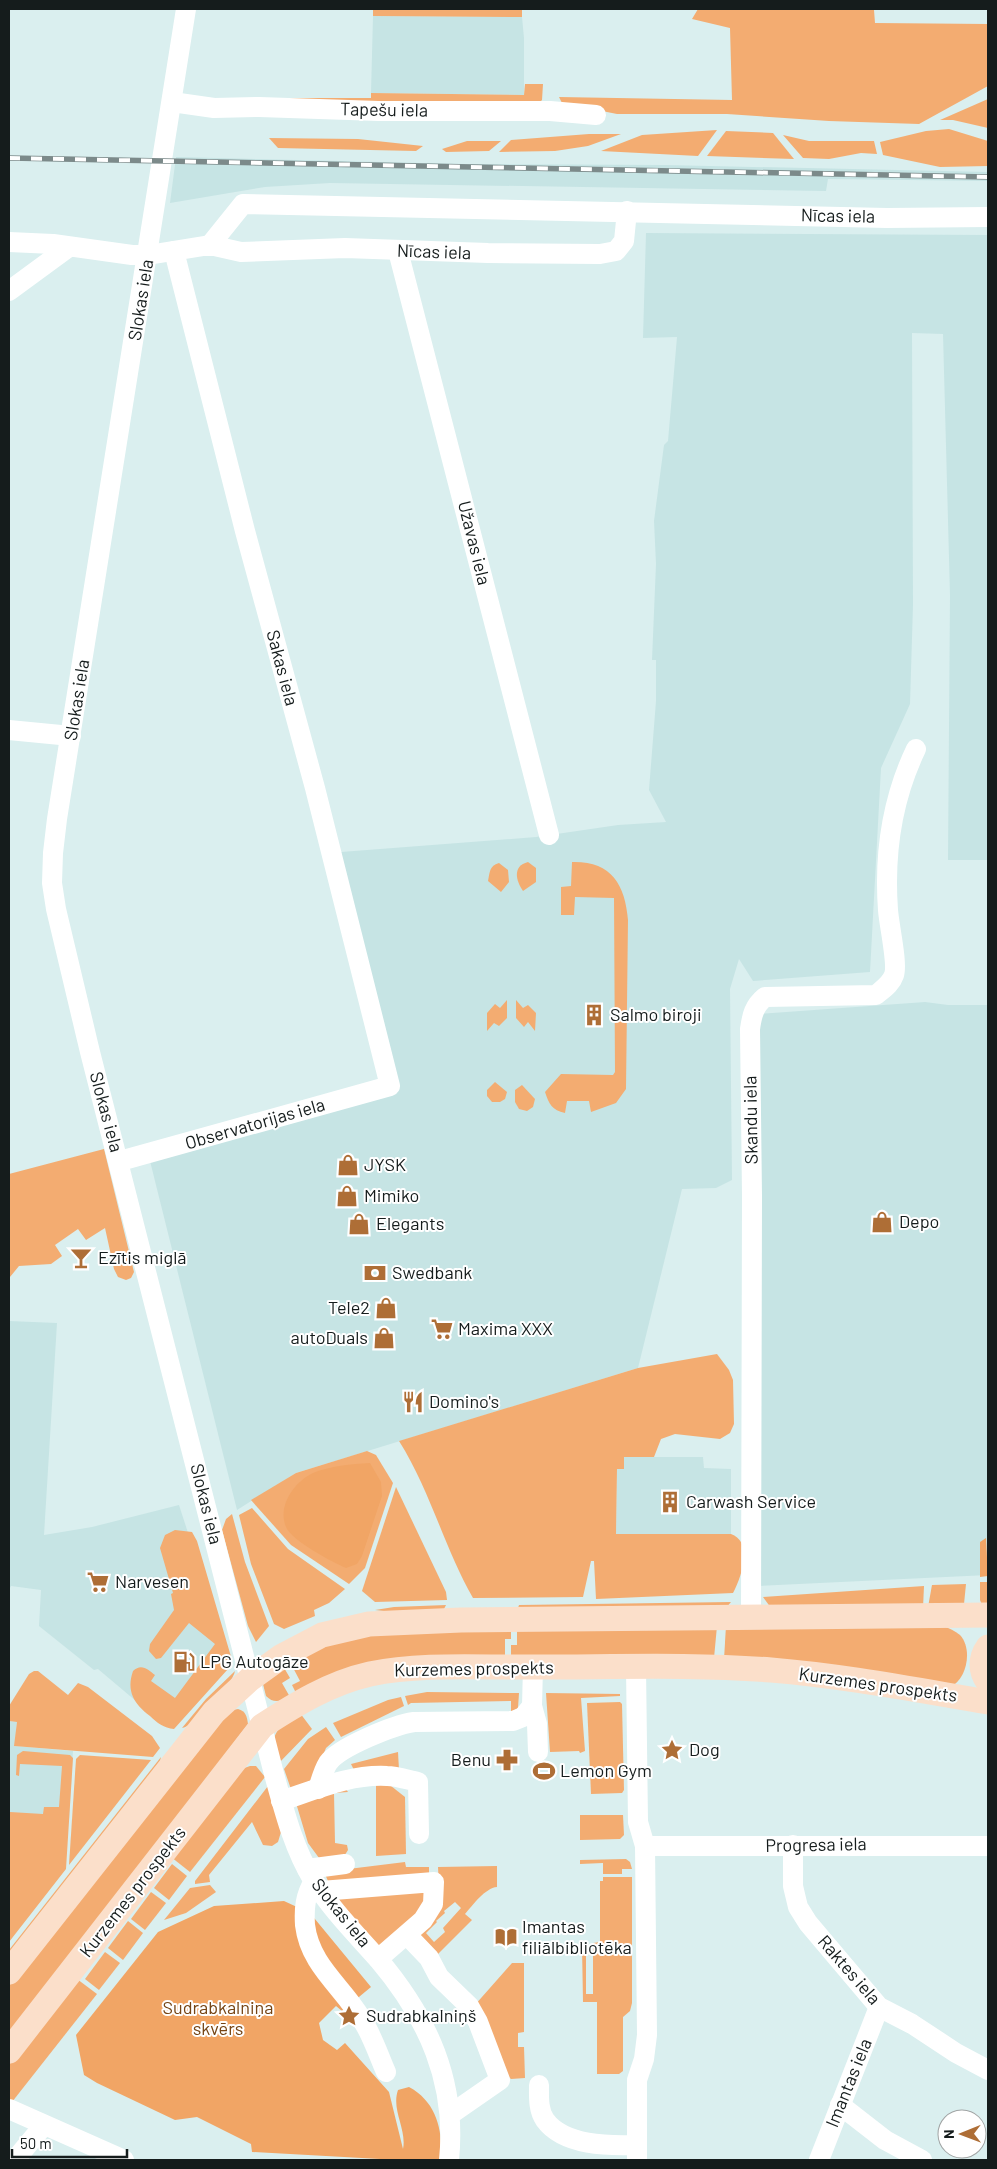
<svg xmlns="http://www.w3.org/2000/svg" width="997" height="2169" font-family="Barlow,sans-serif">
<rect width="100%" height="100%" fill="#daefef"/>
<g fill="#c6e4e4">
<polygon points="373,16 522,17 524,38 524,95 371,93"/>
<polygon points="176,157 465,164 665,165 988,172 988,181 828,179 826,191 330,183 265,187 170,203"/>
<polygon points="646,233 988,235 988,860 948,860 950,595 943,334 912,333 913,605 910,704 881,768 870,972 753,981 739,959 730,989 732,1180 716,1188 682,1189 638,1368 296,1473 237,1510 150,1161 382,1096 341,852 536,837 618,825 666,822 649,790 656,701 656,660 652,660 656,564 654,521 664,445 668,441 677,337 643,338"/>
<polygon points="925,1002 948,1005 988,1005 988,1575 758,1586 758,1014"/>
<polygon points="9,1321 57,1323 44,1535 92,1527 179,1505 223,1641 162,1723 98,1669 94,1670 39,1626 41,1590 11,1586 9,1590"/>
<polygon points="624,1457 703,1457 704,1468 731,1469 731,1534 616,1534 617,1469"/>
<polygon points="9,1721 17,1722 15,1746 73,1751 69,1820 9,1816"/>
</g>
<g fill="#f3ac71" fill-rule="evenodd">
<polygon points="373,9 522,9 522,17 373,16"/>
<polygon points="698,9 874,10 875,23 988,24 988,86 919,124 829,121 727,114 617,114 562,103 559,97 732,100 730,28 692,19"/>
<polygon points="525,84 543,84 542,100 539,103 218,101 219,98 371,98 371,93 524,95"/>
<polygon points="988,99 988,128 953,120 940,120"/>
<polygon points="949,129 988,141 988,166 940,167 883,155 880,142 926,131"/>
<polygon points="717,130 698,156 601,151 642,135"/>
<polygon points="726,131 773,133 794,159 707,156"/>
<polygon points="589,134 621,134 588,146 555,151 499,152 511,140"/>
<polygon points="783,135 809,141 874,141 877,154 861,153 829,159 803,158"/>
<polygon points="269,138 358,139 423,146 416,151 278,148"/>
<polygon points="467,141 501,141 489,151 446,152 442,149"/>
<path d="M528 862 536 868V882L523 891C516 881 512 866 528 862Z"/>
<path d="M572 862C611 861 625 884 628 920L626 1089 616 1103 591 1112 589 1101H567L565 1113C552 1110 549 1104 545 1092L561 1074 613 1075 615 1072 614 898 575 897 574 915H561V887L571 886Z"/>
<path d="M499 863 508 870 509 882 501 892 488 881C490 872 489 866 499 863Z"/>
<polygon points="507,1000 507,1018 499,1026 494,1023 487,1031 487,1013 495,1004 500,1008"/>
<polygon points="516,1000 523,1008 528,1005 536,1013 535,1031 528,1022 524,1027 516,1018"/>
<polygon points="495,1082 507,1092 505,1099 500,1102 492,1102 487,1096 487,1090"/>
<polygon points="522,1085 535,1099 533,1107 527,1111 519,1109 515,1102 515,1090"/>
<polygon points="104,1149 134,1272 131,1278 126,1280 118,1277 114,1269 105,1228 86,1240 78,1229 55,1245 62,1256 51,1264 19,1266 10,1277 9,1290 9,1174"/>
<path d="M717 1354 729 1370 733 1380 734 1424 730 1433 720 1439 675 1434 661 1439 654 1457H624V1469H617L616 1534H731C754 1542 741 1578 733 1593L596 1599 594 1561H591L583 1597 473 1598C444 1547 430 1490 399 1441L638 1368Z"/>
<polygon points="367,1451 376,1455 393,1483 365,1568 349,1584 291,1545 251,1500 296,1473"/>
<polygon points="396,1487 446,1592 447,1600 375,1602 362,1591"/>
<polygon points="252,1508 288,1549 345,1589 329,1603 314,1610 315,1616 284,1629 274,1624 251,1564 239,1515"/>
<polygon points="232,1514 245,1562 269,1626 256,1642 248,1626 222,1530 226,1519"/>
<path d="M175 1530 192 1532 197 1541 232 1660 228 1669 174 1729C164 1728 157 1723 150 1716 134 1704 126 1691 133 1671 141 1663 148 1669 155 1675L151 1681 175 1698 215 1644 189 1623 161 1658 156 1659 149 1651 150 1644 174 1610 171 1594 173 1593 160 1548 165 1535Z"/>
<polygon points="980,1582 988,1582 988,1607 982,1605 980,1600"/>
<polygon points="966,1584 964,1604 928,1607 932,1585"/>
<polygon points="924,1586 923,1608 771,1608 763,1597"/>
<polygon points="731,1602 726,1608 518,1608 519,1605"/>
<polygon points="446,1605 444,1609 402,1613 375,1610 394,1607"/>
<polygon points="717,1626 714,1658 511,1659 511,1645 517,1645 517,1627"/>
<path d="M726 1626H943C949 1628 955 1631 960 1635 973 1649 967 1680 950 1687L724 1659Z"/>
<polygon points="511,1627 511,1639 505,1639 505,1659 296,1693 292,1685 300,1681 290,1662 329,1644 360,1636"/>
<path d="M283 1666 290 1678 282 1683 290 1697C280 1701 274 1704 266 1696L263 1684Z"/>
<polygon points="34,1671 38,1671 68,1695 78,1683 88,1687 152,1736 160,1748 153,1757 14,1746 17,1722 9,1721 9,1706 29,1674"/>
<path d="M235 1671C233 1684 195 1726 182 1728L206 1699Z"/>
<polygon points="427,1692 519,1693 518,1708 511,1712 511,1701 411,1703 408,1705 405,1696"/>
<polygon points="546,1693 620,1694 620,1696 581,1698 585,1751 580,1753 579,1751 550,1752"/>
<polygon points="401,1697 404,1706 341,1737 333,1723 388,1700"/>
<polygon points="620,1702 622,1704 624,1790 622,1793 591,1794 587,1703"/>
<path d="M238 1709C246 1711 247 1717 248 1724L9 2038V1986L201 1741 233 1710Z"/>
<path d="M300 1713 312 1729 278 1764C271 1729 272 1735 300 1713Z"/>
<polygon points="326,1727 335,1740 326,1748 312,1782 292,1792 284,1769 308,1739"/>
<polygon points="23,1751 70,1755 73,1758 66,1869 9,1942 9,1805 10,1812 43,1814 44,1807 59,1807 62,1766 20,1764 19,1776 16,1775 17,1755"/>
<polygon points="398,1752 399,1770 355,1772 351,1764"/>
<polygon points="80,1755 151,1760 69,1865 76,1759"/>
<polygon points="161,1757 159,1766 9,1960 9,1950"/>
<polygon points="250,1766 256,1766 265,1777 190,1872 171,1857 239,1770"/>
<polygon points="386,1782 405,1797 406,1854 376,1856 376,1784"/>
<polygon points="268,1786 281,1832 278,1842 272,1846 263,1845 252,1822 209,1875 210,1882 195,1884 195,1881"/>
<path d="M339 1788H345L348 1792 334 1793 335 1843 347 1845 348 1850C342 1861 334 1861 322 1862L308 1843 296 1803Z"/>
<polygon points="580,1815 623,1815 624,1835 620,1839 580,1840"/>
<polygon points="626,1859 630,1862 632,1869 622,1869 622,1874 603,1874 603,1863 580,1864 580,1860"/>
<polygon points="405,1862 406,1867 429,1867 429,1878 328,1881 324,1872"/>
<polygon points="172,1864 187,1876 169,1900 154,1888"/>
<path d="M497 1866V1887C485 1888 473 1905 465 1914L472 1920 438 1954 415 1932 439 1886 438 1867ZM455 1902 461 1908 443 1928 445 1932 434 1942 426 1933 437 1922 436 1921 445 1913 444 1911Z"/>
<polygon points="603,1877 632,1877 632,2003 630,2011 623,2017 623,2071 619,2074 597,2074 597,2002 583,2002 582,1946 586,1946 586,1994 593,1994 593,1943 600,1942 600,1881 603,1881"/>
<polygon points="210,1885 216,1892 186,1913 164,1920 190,1888"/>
<polygon points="421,1888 429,1901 379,1950 333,1896"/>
<polygon points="151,1892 166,1903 145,1930 131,1919"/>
<polygon points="128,1921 143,1933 123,1960 108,1948"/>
<polygon points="105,1952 120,1963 99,1990 85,1979"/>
<polygon points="512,1963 524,1963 524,2032 518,2033 518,2047 524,2047 525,2078 511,2079 504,2072 474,2006"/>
<polygon points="77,1979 97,1994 12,2102 9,2101 9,2065"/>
</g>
<g fill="#f1a565">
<path d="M370 1463 381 1482 382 1496 362 1556 357 1564 346 1568C332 1562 292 1541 286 1527 277 1506 294 1482 313 1473 330 1466 351 1464 370 1463Z"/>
<polygon points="986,1538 988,1576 980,1577 980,1542"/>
<path d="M284 1901 310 1913 371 1987 342 2011 336 2006 319 2023 323 2040 337 2050 345 2043 389 2092 403 2149C407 2129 391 2110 398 2090L409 2087C437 2102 443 2131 441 2160H398L252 2152 251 2144 197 2117 175 2120 97 2083 84 2075 76 2035 158 1932 214 1906Z"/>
</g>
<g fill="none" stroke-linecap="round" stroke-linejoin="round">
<g stroke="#fff" stroke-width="20">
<path d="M186 9 57 819 53 853 52 883 56 909 90 1052 274 1774C284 1810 293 1847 313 1880 331 1909 356 1934 378 1959 428 2018 457 2082 449 2160"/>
<polyline points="172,102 214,108 259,107 379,111 550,111 596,115"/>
<polyline points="9,242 53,244 132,255 148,255 210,245 241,252 345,248 488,253 600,254 616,251 624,241 627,211"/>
<polyline points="210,245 243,204 887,218 988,217"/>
<polyline points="398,251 549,835"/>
<polyline points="9,291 69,247"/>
<polyline points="9,730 71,736"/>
<polyline points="120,1161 390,1086 315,788 245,531 174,251"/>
<path d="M751 1617 752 1196 750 1029C752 1015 754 1006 765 997L876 995C883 989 891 984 894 975 898 964 889 925 888 910 884 854 892 799 916 749"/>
<polyline points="533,1667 532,1706 537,1724 538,1752"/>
<polyline points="636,1667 638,1822 645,1846 647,2035 644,2059 637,2080 637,2160"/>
<path d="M318 1789C321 1780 323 1771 328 1763 339 1747 394 1725 414 1722L513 1721 523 1717 532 1706"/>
<path d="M281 1801C315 1790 350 1774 387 1776 397 1776 408 1780 418 1782L419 1834"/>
<polyline points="793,1845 793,1886 798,1907 808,1923 879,2007 912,2024 956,2053 988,2070"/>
<polyline points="645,1846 988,1846"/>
<polyline points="307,1869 345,1864"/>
<path d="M314 1881C305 1896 304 1908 305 1925 310 1967 345 1988 364 2023 373 2038 379 2056 386 2072"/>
<polyline points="321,1891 434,1882 433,1904 423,1920 378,1959"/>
<polyline points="407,1935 429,1958 439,1977 469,2006 478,2022 500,2080 451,2114"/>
<path d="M539 2085C539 2097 538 2110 545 2120 564 2146 609 2146 637 2145"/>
<polyline points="840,2105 885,2140 922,2160"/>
<polyline points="9,2109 124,2160"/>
<polyline points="15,2160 44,2125"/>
<polyline points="819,2160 879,2007"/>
</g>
<g stroke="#fbdfca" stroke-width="25">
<path d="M988 1647C980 1658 980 1671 988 1682"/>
<polyline points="9,1972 214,1712 250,1679 282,1656 322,1635 369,1624 461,1620 988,1615"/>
<path d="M9 2051 262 1726C296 1704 330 1683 370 1674 423 1663 483 1668 536 1667 614 1667 693 1664 771 1670 844 1676 916 1690 988 1702"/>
</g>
<g stroke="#7c8a8a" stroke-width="5.5">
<polyline id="rail" points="9,158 988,177"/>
</g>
<use href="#rail" stroke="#fff" stroke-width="4" stroke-dasharray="11" stroke-linecap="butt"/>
</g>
<defs>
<g id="building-bare" transform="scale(1.725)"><path d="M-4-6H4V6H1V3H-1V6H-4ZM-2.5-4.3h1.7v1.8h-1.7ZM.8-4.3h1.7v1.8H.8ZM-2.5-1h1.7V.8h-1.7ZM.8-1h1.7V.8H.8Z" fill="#ae6e36" stroke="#fff" stroke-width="2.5" paint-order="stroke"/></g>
<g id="shop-bare" transform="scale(1.725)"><path d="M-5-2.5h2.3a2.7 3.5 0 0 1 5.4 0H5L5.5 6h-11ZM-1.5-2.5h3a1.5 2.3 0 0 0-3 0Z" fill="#ae6e36" stroke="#fff" stroke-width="2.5" paint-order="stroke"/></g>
<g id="bar-bare" transform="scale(1.725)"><path d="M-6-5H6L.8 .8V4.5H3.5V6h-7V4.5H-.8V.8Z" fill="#ae6e36" stroke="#fff" stroke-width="2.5" paint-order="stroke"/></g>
<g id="bank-bare" transform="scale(1.725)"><path d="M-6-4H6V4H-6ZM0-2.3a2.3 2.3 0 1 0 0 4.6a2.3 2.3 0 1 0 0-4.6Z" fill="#ae6e36" stroke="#fff" stroke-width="2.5" paint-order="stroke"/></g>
<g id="supermarket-bare" transform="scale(1.725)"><path d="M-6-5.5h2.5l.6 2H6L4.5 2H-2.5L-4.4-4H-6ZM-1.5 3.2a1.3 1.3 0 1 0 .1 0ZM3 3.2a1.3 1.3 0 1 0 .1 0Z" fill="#ae6e36" stroke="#fff" stroke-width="2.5" paint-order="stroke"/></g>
<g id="restaurant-bare" transform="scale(1.725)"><path d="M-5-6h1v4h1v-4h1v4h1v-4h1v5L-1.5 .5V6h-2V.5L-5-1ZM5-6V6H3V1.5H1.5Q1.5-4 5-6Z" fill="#ae6e36" stroke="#fff" stroke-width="2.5" paint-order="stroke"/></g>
<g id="fuel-bare" transform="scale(1.725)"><path d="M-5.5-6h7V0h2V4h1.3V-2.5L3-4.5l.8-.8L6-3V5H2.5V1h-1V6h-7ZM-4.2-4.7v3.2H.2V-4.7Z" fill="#ae6e36" stroke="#fff" stroke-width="2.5" paint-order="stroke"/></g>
<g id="sight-bare" transform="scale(1.725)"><path d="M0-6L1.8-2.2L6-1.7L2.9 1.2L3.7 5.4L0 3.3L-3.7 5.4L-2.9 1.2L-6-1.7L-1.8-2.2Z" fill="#ae6e36" stroke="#fff" stroke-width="2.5" paint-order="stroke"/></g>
<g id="pharmacy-bare" transform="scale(1.725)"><path d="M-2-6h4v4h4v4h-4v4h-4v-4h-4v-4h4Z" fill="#ae6e36" stroke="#fff" stroke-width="2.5" paint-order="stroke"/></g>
<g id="stadium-bare" transform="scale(1.725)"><path d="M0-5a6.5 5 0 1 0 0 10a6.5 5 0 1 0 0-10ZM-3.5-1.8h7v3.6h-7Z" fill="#ae6e36" stroke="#fff" stroke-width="2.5" paint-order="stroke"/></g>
<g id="library-bare" transform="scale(1.725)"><path d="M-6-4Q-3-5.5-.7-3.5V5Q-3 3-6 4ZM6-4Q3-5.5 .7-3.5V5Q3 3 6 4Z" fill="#ae6e36" stroke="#fff" stroke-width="2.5" paint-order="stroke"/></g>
</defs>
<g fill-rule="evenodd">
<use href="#building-bare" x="594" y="1015"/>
<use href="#shop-bare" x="348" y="1165"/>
<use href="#shop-bare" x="347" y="1196"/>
<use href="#shop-bare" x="882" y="1222"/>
<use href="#shop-bare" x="359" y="1224"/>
<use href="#bar-bare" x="81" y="1258"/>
<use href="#bank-bare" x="375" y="1273"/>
<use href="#shop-bare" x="386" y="1308"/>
<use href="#supermarket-bare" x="442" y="1329"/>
<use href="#shop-bare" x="384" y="1338"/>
<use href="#restaurant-bare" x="413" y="1402"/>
<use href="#building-bare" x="670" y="1502"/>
<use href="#supermarket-bare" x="98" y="1582"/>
<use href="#fuel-bare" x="184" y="1662"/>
<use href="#sight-bare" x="672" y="1750"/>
<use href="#pharmacy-bare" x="507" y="1760"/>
<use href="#stadium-bare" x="544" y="1771"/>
<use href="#library-bare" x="506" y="1937"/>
<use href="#sight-bare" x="349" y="2016"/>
</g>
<g text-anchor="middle" stroke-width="4" stroke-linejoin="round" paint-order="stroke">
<g font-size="18" fill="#151c1c" stroke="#fff">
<text transform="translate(384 110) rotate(1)" y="6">Tapešu iela</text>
<text transform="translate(838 216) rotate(1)" y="6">Nīcas iela</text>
<text transform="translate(434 252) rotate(2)" y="6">Nīcas iela</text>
<text transform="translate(141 300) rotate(-81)" y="6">Slokas iela</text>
<text transform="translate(474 543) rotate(76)" y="6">Užavas iela</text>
<text transform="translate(282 668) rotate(75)" y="6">Sakas iela</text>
<text transform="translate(77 700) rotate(-81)" y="6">Slokas iela</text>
<text transform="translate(106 1112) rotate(75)" y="6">Slokas iela</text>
<text transform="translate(751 1120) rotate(-91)" y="6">Skandu iela</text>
<text transform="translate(255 1124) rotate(-16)" y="6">Observatorijas iela</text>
<text transform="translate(206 1504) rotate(76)" y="6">Slokas iela</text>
<text transform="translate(474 1669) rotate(-1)" y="6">Kurzemes prospekts</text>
<text transform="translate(878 1685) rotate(8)" y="6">Kurzemes prospekts</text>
<text transform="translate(816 1845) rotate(-1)" y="6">Progresa iela</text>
<text transform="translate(133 1892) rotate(-52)" y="6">Kurzemes prospekts</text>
<text transform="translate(341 1913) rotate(51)" y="6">Slokas iela</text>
<text transform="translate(849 1970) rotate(49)" y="6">Raktes iela</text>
<text transform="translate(849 2083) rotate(-68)" y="6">Imantas iela</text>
</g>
<g font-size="18" fill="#151c1c" stroke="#fff" text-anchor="start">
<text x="610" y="1021">Salmo biroji</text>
<text x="364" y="1171">JYSK</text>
<text x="364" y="1202">Mimiko</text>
<text x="899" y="1228">Depo</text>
<text x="376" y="1230">Elegants</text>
<text x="98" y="1264">Ezītis miglā</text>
<text x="392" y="1279">Swedbank</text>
<text x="370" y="1314" text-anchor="end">Tele2</text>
<text x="458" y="1335">Maxima XXX</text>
<text x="368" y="1344" text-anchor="end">autoDuals</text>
<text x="429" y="1408">Domino's</text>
<text x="686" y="1508">Carwash Service</text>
<text x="115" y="1588">Narvesen</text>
<text x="200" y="1668">LPG Autogāze</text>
<text x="689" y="1756">Dog</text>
<text x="491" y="1766" text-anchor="end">Benu</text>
<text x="560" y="1777">Lemon Gym</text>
<text x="522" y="1933">Imantas<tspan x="522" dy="21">filiālbibliotēka</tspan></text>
<text x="366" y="2022">Sudrabkalniņš</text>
</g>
<g font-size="18" fill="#754414" stroke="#fff">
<text x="218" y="2014">Sudrabkalniņa<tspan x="218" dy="21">skvērs</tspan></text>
</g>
</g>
<rect width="997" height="2169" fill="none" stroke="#151c1c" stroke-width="20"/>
<g transform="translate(962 2134) rotate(269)"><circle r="24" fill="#ffffff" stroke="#a1a4a4"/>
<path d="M0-4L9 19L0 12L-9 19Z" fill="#ae6e36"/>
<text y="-8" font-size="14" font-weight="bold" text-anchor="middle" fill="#151c1c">N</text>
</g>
<path d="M12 2149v8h115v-8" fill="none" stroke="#151c1c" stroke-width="2.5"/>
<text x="20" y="2149" font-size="15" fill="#151c1c" stroke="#ffffff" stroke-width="4" paint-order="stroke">50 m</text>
</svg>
